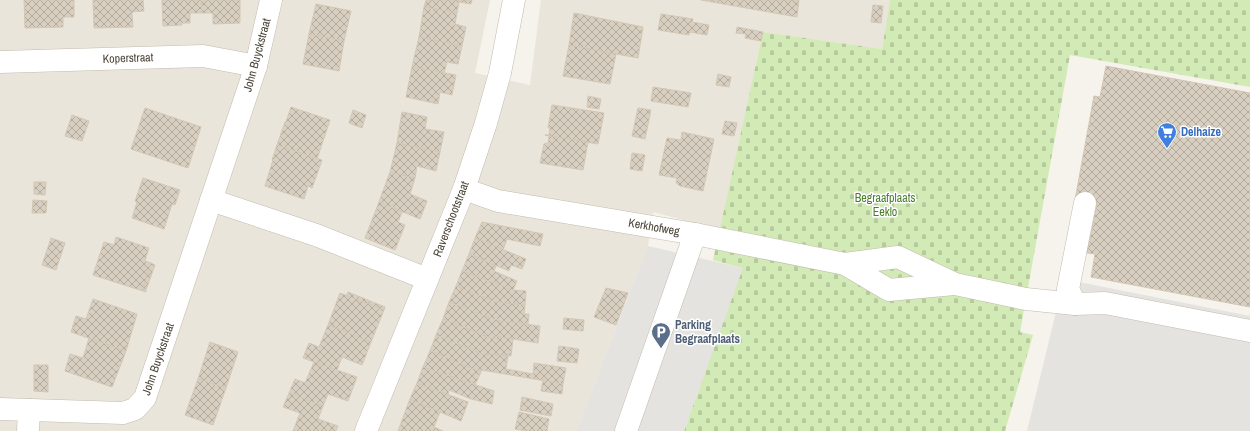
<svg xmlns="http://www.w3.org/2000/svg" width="1250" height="431" font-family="'Archivo Narrow',sans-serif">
<defs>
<pattern id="cemetery-stones" width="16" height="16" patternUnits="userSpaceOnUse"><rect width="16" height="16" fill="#d2eab5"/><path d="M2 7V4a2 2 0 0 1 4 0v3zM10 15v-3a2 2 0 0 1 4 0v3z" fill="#b6ca9c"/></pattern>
<pattern id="building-cross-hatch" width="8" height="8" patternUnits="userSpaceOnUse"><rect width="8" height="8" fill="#d8cfc1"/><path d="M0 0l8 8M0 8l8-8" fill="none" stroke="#b1aa9e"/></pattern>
</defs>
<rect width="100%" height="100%" fill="#f6f3ec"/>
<polygon fill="#eae5da" points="0,0 490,0 475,73 530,85 541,0 890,0 882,49 763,32 720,230 653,212 648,246 576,431 0,431"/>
<polygon fill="url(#cemetery-stones)" points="890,0 1250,0 1250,87 1070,55 1020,332 1033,335 1005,431 684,431 742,268 713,260 763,32 882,49"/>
<g fill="#e5e3e0">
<polygon points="648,246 743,268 684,431 576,431"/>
<polygon points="1064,279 1250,316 1250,431 1027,431"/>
</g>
<g fill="url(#building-cross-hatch)" stroke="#d3c7b4">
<polygon points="24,0 74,0 74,17 63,17 63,27 25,28"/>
<polygon points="93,0 143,0 144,11 132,12 133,27 94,28"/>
<polygon points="162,0 201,0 202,13 190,13 190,23 182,23 182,25 163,26"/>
<polygon points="201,0 240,0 240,23 213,24 213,13 202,13"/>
<polygon points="426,0 472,0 471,4 459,2 457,13 424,7"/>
<polygon points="701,0 799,0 797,17"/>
<polygon points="316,4 351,11 344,41 309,34"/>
<polygon points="873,5 883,6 881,23 871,22"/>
<polygon points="424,7 457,13 455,24 466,27 462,46 419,37"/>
<polygon points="574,13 643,27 638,58 569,45"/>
<polygon points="661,14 693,19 692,22 709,25 707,35 690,32 689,35 658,30"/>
<polygon points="737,27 763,32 761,41 745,38 746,34 736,33"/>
<polygon points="309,34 344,41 339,71 303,64"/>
<polygon points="419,37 462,46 458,64 447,62 444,73 412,67"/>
<polygon points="569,45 616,54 610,84 563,76"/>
<polygon points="1106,66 1250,93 1250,307 1091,277 1095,254 1087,253 1097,204 1075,200 1094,96 1100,97"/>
<polygon points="412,67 456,75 452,95 440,92 438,104 406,97"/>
<polygon points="718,74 731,77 729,87 716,85"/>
<polygon points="653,87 691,93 688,107 651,101"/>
<polygon points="588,96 601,99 599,109 587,107"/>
<polygon points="552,105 604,113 598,144 545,135 549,135 550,128 548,128"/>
<polygon points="291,107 330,120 317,159 277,145 285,122 286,122"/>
<polygon points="145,108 201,127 188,168 131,149"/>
<polygon points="638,108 651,110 645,139 632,136"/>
<polygon points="353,110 366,115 362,128 349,123"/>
<polygon points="402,112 427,117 425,129 444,132 440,152 397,143"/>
<polygon points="72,115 89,121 82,141 65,136"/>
<polygon points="725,121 737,123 734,136 722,134"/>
<polygon points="682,132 714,139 703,191 680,186 676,183 677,178 659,175 667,138 681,140"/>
<polygon points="545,135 588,142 583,170 540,163 544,144 548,143 549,136"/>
<polygon points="397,143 440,152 436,171 417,166 415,178 390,172"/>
<polygon points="277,145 322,160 312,188 308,186 304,199 265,186 273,160 272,160"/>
<polygon points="632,153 645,155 642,171 630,169"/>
<polygon points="390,172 415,178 410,194 427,201 420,219 379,202"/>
<polygon points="143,178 180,190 175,205 172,204 164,229 132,218 137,202 135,201"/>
<polygon points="34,182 46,182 45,195 34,194"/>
<polygon points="33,200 47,201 46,213 32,213"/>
<polygon points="379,202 402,212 398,222 405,225 395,250 365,238"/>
<polygon points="482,222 543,234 540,246 507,239 503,250 475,238"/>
<polygon points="116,237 149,248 145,261 151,263 143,288 146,290 146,292 93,275 104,242 114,245"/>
<polygon points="51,238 65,243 56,270 42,265"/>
<polygon points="475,238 526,259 522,269 511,265 509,271 469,254"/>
<polygon points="469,254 496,266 494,271 517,281 513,290 462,271"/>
<polygon points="151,263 155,265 146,290 143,288"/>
<polygon points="462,271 513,290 526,291 525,305 495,302 456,286"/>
<polygon points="456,286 495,302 525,305 524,314 529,314 528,324 502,321 502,322 449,302"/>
<polygon points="606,288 628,293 616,325 594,317"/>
<polygon points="348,292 385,307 384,310 346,296"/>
<polygon points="340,293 384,310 371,342 328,325"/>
<polygon points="93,299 137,314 126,351 71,332 76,316 86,319"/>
<polygon points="449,302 502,322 502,321 540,326 538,343 494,336 493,339 443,319"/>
<polygon points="564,318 584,320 583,331 563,329"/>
<polygon points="443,319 493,339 494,336 513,339 511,356 488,354 487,356 436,335"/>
<polygon points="328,325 371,342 362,365 342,357 337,370 303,358 309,343 319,347"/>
<polygon points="436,335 487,356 488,354 508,356 505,374 481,370 481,372 430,351"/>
<polygon points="89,338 126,351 112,387 65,371 70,354 83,358"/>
<polygon points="210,342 238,352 226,388 198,379"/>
<polygon points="559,346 579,349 577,363 557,361"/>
<polygon points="430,351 481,372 475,385 423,367"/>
<polygon points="314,362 357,377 348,401 328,394 323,406 289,393 295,379 305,383"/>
<polygon points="534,363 566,368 563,384 505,374 506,369 533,374"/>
<polygon points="34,365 48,365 48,392 34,391"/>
<polygon points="423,367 494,391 492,404 471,399 449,390 448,395 417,383"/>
<polygon points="198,379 226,388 213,425 185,415"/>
<polygon points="543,380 563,384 562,394 541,391"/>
<polygon points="417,383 468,402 461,421 410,399"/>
<polygon points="289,393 323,406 318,419 338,426 336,431 293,431 300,413 283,407"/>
<polygon points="522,397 553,404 551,416 520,410"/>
<polygon points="410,399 440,412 434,427 443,431 398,431"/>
<polygon points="519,412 549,419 547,431 526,431 515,429"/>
</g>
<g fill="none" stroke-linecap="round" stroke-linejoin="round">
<g stroke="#c2bbae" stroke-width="23">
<g id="minor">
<polyline points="0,62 203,56 256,66"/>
<polyline points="464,189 498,201 695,234 845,264 898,257 955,284 1026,299 1075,304 1105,303 1250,331"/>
<polyline points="211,200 316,235 427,279"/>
<polyline points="845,264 889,290 954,284"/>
<polyline points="1075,304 1068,289 1085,203"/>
<polyline points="0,409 123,413 135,409 145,398 256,66 271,0"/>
<polyline points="28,431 29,410"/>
<polyline points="366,431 464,189 486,123 500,73 514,0"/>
<polyline points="626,431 695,234"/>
</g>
</g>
<use href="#minor" stroke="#fff" stroke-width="22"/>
</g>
<defs>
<g id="supermarket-pin" transform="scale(1)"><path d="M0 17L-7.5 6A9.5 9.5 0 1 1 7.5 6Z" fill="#3f7fe0" stroke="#fff"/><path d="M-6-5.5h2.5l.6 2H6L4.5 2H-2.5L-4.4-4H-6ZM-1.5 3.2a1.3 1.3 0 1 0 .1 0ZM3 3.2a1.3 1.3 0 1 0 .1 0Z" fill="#fff"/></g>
<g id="parking-pin" transform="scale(1)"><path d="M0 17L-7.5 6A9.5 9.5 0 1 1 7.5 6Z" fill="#5c6f8a" stroke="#fff"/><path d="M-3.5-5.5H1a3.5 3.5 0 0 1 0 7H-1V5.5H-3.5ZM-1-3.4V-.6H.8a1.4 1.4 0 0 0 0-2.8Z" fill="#fff"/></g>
</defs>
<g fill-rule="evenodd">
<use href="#supermarket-pin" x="1167" y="132"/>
<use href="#parking-pin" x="661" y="332"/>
</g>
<g text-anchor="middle" stroke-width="3" stroke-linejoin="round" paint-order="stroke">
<g font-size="12" fill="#4b4439" stroke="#fff">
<text transform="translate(257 55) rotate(-75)" y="4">John Buyckstraat</text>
<text transform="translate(128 58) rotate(-2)" y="4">Koperstraat</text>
<text transform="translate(451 219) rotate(-69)" y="4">Raverschootstraat</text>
<text transform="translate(654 227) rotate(10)" y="4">Kerkhofweg</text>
<text transform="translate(158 359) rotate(-71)" y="4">John Buyckstraat</text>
</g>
<g font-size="12" font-weight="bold" fill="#366cbe" stroke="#fff" text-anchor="start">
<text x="1181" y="136">Delhaize</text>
</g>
<g font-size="12" fill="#4a7f2a" stroke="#fff">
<text x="885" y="202">Begraafplaats<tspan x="885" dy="14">Eeklo</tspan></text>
</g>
<g font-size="12" font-weight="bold" fill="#4e5e75" stroke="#fff" text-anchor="start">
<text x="675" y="329">Parking<tspan x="675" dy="14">Begraafplaats</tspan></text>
</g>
</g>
</svg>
